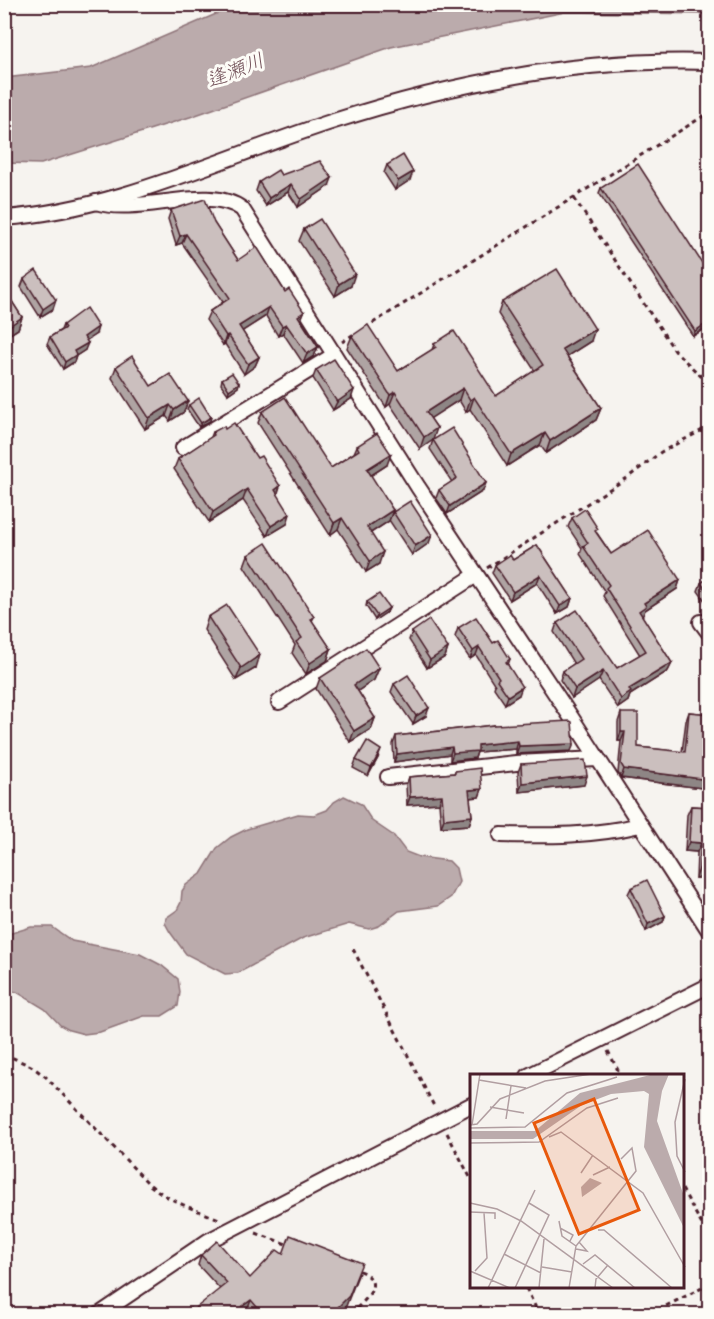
<svg xmlns="http://www.w3.org/2000/svg" width="714" height="1319" font-family="'Comic Neue','Klee One',sans-serif">
<rect width="100%" height="100%" fill="#f6f3ef"/>
<filter id="ink" filterUnits="userSpaceOnUse"><feTurbulence type="fractalNoise" baseFrequency=".0167" numOctaves="2"/><feDisplacementMap in="SourceGraphic" scale="12" xChannelSelector="R" yChannelSelector="G"/><feConvolveMatrix kernelMatrix="1 2 1 2 8 2 1 2 1" color-interpolation-filters="sRGB"/></filter>
<g filter="url(#ink)">
<g fill="#bbabac" stroke="#8e7378" stroke-width="1.5">
<polygon points="237,5 709,4 710,14 565,12 391,47 190,117 41,164 5,163 5,78 91,68"/>
<polygon points="344,796 361,804 372,821 394,836 406,852 419,857 449,861 456,868 459,882 451,897 438,906 399,911 379,926 369,929 349,924 303,938 238,973 225,974 186,954 170,932 165,923 166,918 177,910 181,902 182,891 186,885 201,874 217,848 231,837 247,829 298,814 314,815 327,810 334,802"/>
<polygon points="31,927 52,927 72,941 140,954 161,965 178,979 180,992 178,1006 162,1016 144,1016 100,1032 84,1034 69,1030 60,1025 45,1009 17,992 5,990 5,935"/>
</g>
<g fill="none" stroke-linecap="round" stroke-linejoin="round">
<g stroke="#4a1f2b" stroke-width="18">
<g id="minor">
<path d="M96 202C140 216 208 183 242 209L418 487 569 714 710 932"/>
<path d="M4 218C118 210 227 155 334 121 455 82 583 58 710 62"/>
<polyline points="183,448 334,355"/>
<polyline points="701,622 710,634"/>
<polyline points="279,702 476,575"/>
<polyline points="388,777 516,763 598,759"/>
<path d="M501 835C549 836 594 836 640 825"/>
<polyline points="528,1076 710,985"/>
<polyline points="100,1314 208,1241 471,1105"/>
</g>
</g>
<g stroke="#4a1f2b" stroke-width="3" stroke-dasharray="4.5 4.5" stroke-linecap="butt">
<polyline points="574,198 675,351 710,385"/>
<polyline points="365,328 710,112"/>
<polyline points="342,342 354,334"/>
<polyline points="487,568 627,478 661,452 710,426"/>
<polyline points="353,949 435,1108"/>
<polyline points="608,1051 621,1076"/>
<path d="M4 1054 31 1066 46 1077 150 1185C171 1202 194 1209 219 1219"/>
<polyline points="447,1133 471,1179"/>
<polyline points="682,1189 710,1239"/>
<polyline points="256,1233 289,1245"/>
<polyline points="526,1288 539,1314"/>
<path d="M350 1314C364 1302 389 1281 357 1270"/>
<polyline points="650,1314 710,1284"/>
</g>
<use href="#minor" stroke="#fdfcf7" stroke-width="14"/>
</g>
<g fill="#afa4a3" stroke="#4a1f2b" stroke-width="1.5">
<polygon points="387,165 410,180 395,190 384,173"/>
<polygon points="281,175 329,186 298,207 288,192 266,206 256,191 259,182"/>
<polygon points="601,188 702,263 710,258 710,325 693,336 599,193"/>
<polygon points="171,210 214,223 238,260 285,292 304,312 301,320 318,347 314,356 303,363 283,333 278,336 266,316 242,331 259,357 255,366 244,374 225,344 223,345 206,320 210,311 223,302 182,243 176,245 168,219"/>
<polygon points="304,229 351,286 335,296 299,241"/>
<polygon points="24,279 53,309 40,317 21,287"/>
<polygon points="4,289 22,317 18,329 4,338"/>
<polygon points="502,302 591,341 567,356 601,408 596,420 546,453 540,445 507,466 470,409 466,412 459,400 430,418 437,428 420,449 390,404 386,407 347,348 352,336 398,371 432,350 434,344 496,396 535,371 498,314"/>
<polygon points="63,325 96,334 86,340 85,350 76,356 74,362 63,369 47,344 50,337 61,330"/>
<polygon points="116,367 151,386 184,412 170,421 166,416 145,429 112,378"/>
<polygon points="316,370 351,399 333,410 313,378"/>
<polygon points="222,379 239,383 238,387 228,394 221,384"/>
<polygon points="189,405 210,421 199,427 187,409"/>
<polygon points="262,412 331,468 354,453 357,446 387,465 370,476 393,510 389,521 371,533 379,564 366,572 338,529 330,535 258,423"/>
<polygon points="225,429 257,458 280,486 277,494 287,524 267,536 243,500 209,522 174,469 178,459 211,437 213,432"/>
<polygon points="433,440 483,491 447,514 436,498 439,490 452,482 430,449"/>
<polygon points="393,512 429,543 412,555 389,520"/>
<polygon points="572,518 597,533 611,554 680,580 677,589 645,610 642,616 672,663 668,671 630,695 628,701 618,708 599,680 572,698 560,680 563,671 574,664 554,632 557,623 617,668 640,655 603,596 605,592 580,554 582,548 568,527"/>
<polygon points="537,545 572,598 569,607 557,614 537,583 510,600 492,573 495,565 513,560"/>
<polygon points="248,555 314,617 312,621 331,649 327,661 306,674 292,653 295,645 244,566"/>
<polygon points="710,577 710,608 698,591 701,583"/>
<polygon points="367,602 389,608 387,612 375,620 366,606"/>
<polygon points="208,617 256,668 236,680 204,630"/>
<polygon points="458,628 493,643 510,659 508,665 519,695 505,704 494,688 495,685 476,655 470,659 455,637"/>
<polygon points="412,632 448,648 445,657 427,668 409,640"/>
<polygon points="379,668 374,680 358,691 375,718 371,729 350,742 316,689 320,678"/>
<polygon points="394,684 426,716 413,724 391,692"/>
<polygon points="689,712 710,714 710,789 621,778 618,773 621,741 618,741 618,722 621,713 638,747 682,752 686,721"/>
<polygon points="494,725 571,751 516,754 516,749 477,752 475,758 450,761 450,754 394,762 393,744 396,736"/>
<polygon points="378,758 368,776 353,768 356,760"/>
<polygon points="521,764 584,785 519,792 518,772"/>
<polygon points="455,771 482,789 479,797 470,798 472,816 469,825 441,827 439,803 407,805 406,785 409,777 454,773"/>
<polygon points="691,806 710,807 710,879 696,878 697,852 685,851 687,815"/>
<polygon points="631,888 665,916 663,922 646,931 628,894"/>
<polygon points="201,1255 250,1278 346,1306 338,1314 250,1314 247,1311 220,1289 198,1265"/>
</g>
<g fill="#8e8685" stroke="#4a1f2b" stroke-width="1.5">
<polygon points="413,172 410,180 395,190 398,181"/>
<polygon points="332,178 329,186 298,207 301,199"/>
<polygon points="291,184 288,192 266,206 269,198"/>
<polygon points="186,234 182,243 176,245 180,236"/>
<polygon points="355,274 351,286 335,296 339,284"/>
<polygon points="56,300 53,309 40,317 43,309"/>
<polygon points="269,307 266,316 235,336 239,326"/>
<polygon points="304,312 300,321 298,316"/>
<polygon points="22,317 18,329 4,338 8,327"/>
<polygon points="710,321 710,325 693,336 695,331"/>
<polygon points="286,324 283,333 278,336 282,326"/>
<polygon points="98,327 96,334 81,344 84,337"/>
<polygon points="595,329 591,341 558,362 562,349"/>
<polygon points="228,335 225,344 223,345 226,336"/>
<polygon points="88,343 85,350 76,356 74,362 63,369 65,362 74,351"/>
<polygon points="318,347 314,356 303,363 307,354"/>
<polygon points="259,357 255,366 244,374 248,364"/>
<polygon points="239,383 238,387 228,394 229,390"/>
<polygon points="463,388 459,400 422,424 426,412"/>
<polygon points="354,390 351,399 333,410 337,402"/>
<polygon points="395,392 390,404 386,407 390,395"/>
<polygon points="474,397 470,409 466,412 470,400"/>
<polygon points="188,401 184,412 170,421 174,410"/>
<polygon points="170,405 166,416 145,429 149,418"/>
<polygon points="601,408 596,420 546,453 550,441"/>
<polygon points="211,417 210,421 199,427 201,423"/>
<polygon points="437,428 433,440 420,449 424,437"/>
<polygon points="545,433 540,445 507,466 511,454"/>
<polygon points="391,454 387,465 362,481 367,469"/>
<polygon points="486,483 483,491 447,514 450,506"/>
<polygon points="280,486 277,496 275,490"/>
<polygon points="247,489 243,500 209,522 213,512"/>
<polygon points="393,510 389,521 363,538 367,527"/>
<polygon points="290,514 287,524 267,536 271,526"/>
<polygon points="342,518 338,529 330,535 334,523"/>
<polygon points="432,535 429,543 412,555 415,546"/>
<polygon points="383,552 379,564 366,572 370,561"/>
<polygon points="540,575 537,583 510,600 513,592"/>
<polygon points="680,580 677,589 645,610 643,615 636,620 639,611 644,603"/>
<polygon points="572,598 569,607 557,614 560,606"/>
<polygon points="389,608 387,612 375,620 377,616"/>
<polygon points="479,647 476,655 470,659 473,651"/>
<polygon points="448,648 445,657 427,668 430,660"/>
<polygon points="331,649 327,661 306,674 310,663"/>
<polygon points="260,655 256,668 236,680 241,668"/>
<polygon points="672,663 668,671 630,695 628,701 618,708 621,699 629,689"/>
<polygon points="379,668 374,680 350,696 354,685"/>
<polygon points="603,671 599,680 572,698 575,689"/>
<polygon points="522,687 519,695 505,704 508,696"/>
<polygon points="429,708 426,716 413,724 416,716"/>
<polygon points="375,718 371,729 350,742 354,731"/>
<polygon points="621,732 625,732 621,741 618,741"/>
<polygon points="518,741 516,749 477,752 475,758 450,761 453,753 478,745"/>
<polygon points="574,744 571,751 516,754 519,746"/>
<polygon points="452,747 450,754 394,762 397,754"/>
<polygon points="381,750 378,758 368,776 371,768"/>
<polygon points="624,769 710,780 710,789 621,778"/>
<polygon points="587,776 584,785 519,792 522,783"/>
<polygon points="482,789 479,797 466,798 469,790"/>
<polygon points="442,795 439,803 407,805 410,797"/>
<polygon points="472,816 469,825 441,827 444,819"/>
<polygon points="689,842 701,843 697,852 685,851"/>
<polygon points="699,869 710,870 710,879 696,878"/>
<polygon points="665,916 663,922 646,931 648,924"/>
<polygon points="359,1273 346,1306 338,1314 331,1314"/>
<polygon points="251,1300 247,1311 242,1314 232,1314"/>
</g>
<g fill="#cbbfbe" stroke="#4a1f2b" stroke-width="1.5">
<polygon points="403,155 413,172 398,181 387,165"/>
<polygon points="320,161 332,178 301,199 291,184 269,198 259,182 278,170 281,175"/>
<polygon points="638,164 702,263 710,258 710,321 695,331 601,188"/>
<polygon points="205,199 214,223 238,260 257,247 285,292 289,289 304,312 298,316 318,347 307,354 286,324 282,326 269,307 239,326 259,357 248,364 228,335 226,336 210,311 230,298 186,234 180,236 171,210"/>
<polygon points="320,219 355,274 339,284 304,229"/>
<polygon points="557,269 595,329 562,349 601,408 550,441 545,433 511,454 474,397 470,400 463,388 426,412 437,428 424,437 395,392 390,395 352,336 368,325 398,371 436,347 434,344 454,331 496,396 543,365 502,302"/>
<polygon points="36,270 56,300 43,309 24,279"/>
<polygon points="4,289 22,317 8,327 4,322"/>
<polygon points="86,308 98,327 84,337 88,343 74,351 76,355 65,362 50,337 65,328 63,325"/>
<polygon points="132,356 151,386 170,374 188,401 174,410 170,405 149,418 116,367"/>
<polygon points="334,359 354,390 337,402 316,370"/>
<polygon points="232,373 239,383 229,390 222,379"/>
<polygon points="285,397 331,468 359,450 357,446 377,433 391,454 367,469 393,510 367,527 383,552 370,561 342,518 334,523 262,412"/>
<polygon points="199,398 211,417 201,423 189,405"/>
<polygon points="234,423 257,458 261,456 280,486 275,490 290,514 271,526 247,489 213,512 178,459 214,435 213,432 224,426 225,429"/>
<polygon points="452,428 486,483 450,506 439,490 457,478 433,440"/>
<polygon points="410,501 432,535 415,546 393,512"/>
<polygon points="585,509 598,529 595,531 611,554 648,530 680,580 644,603 646,606 639,611 672,663 629,689 631,692 621,699 603,671 575,689 563,671 581,659 557,623 577,610 617,668 646,651 606,588 609,585 583,546 588,543 572,518"/>
<polygon points="266,543 314,617 311,619 331,649 310,663 296,642 302,638 248,555"/>
<polygon points="537,545 572,598 560,606 540,575 513,592 495,565 510,555 513,560"/>
<polygon points="710,577 710,596 701,583"/>
<polygon points="379,594 389,608 377,616 367,602"/>
<polygon points="227,605 260,655 241,668 208,617"/>
<polygon points="476,617 493,643 498,640 510,659 506,662 522,687 508,696 497,680 499,678 479,647 473,651 458,628"/>
<polygon points="429,620 448,648 430,660 412,632"/>
<polygon points="366,648 379,668 354,685 375,718 354,731 320,678"/>
<polygon points="408,675 429,708 416,716 394,684"/>
<polygon points="689,712 710,714 710,780 624,769 621,764 625,732 621,732 621,713 638,713 638,747 685,752"/>
<polygon points="570,721 572,722 574,744 519,746 518,741 478,745 478,751 453,753 452,747 397,754 396,736 494,725"/>
<polygon points="367,741 381,750 371,768 356,760"/>
<polygon points="585,760 587,776 522,783 521,764"/>
<polygon points="480,768 482,789 469,790 472,816 444,819 442,795 410,797 409,777 455,773 455,771"/>
<polygon points="691,806 710,807 710,870 699,869 701,843 689,842"/>
<polygon points="647,880 665,916 648,924 631,888"/>
<polygon points="290,1235 362,1263 349,1296 331,1314 317,1314 315,1313 313,1314 263,1314 251,1300 232,1314 179,1314 190,1308 192,1311 227,1283 201,1255 217,1241 250,1278 277,1250 283,1254"/>
</g>
</g>
<g text-anchor="middle" stroke-width="6" stroke-linejoin="round" paint-order="stroke">
<g font-size="20" font-style="italic" fill="#725058" stroke="#fdfcf7">
<text transform="translate(235 70) rotate(-22)" y="7">逢瀬川</text>
</g>
</g>
<g transform="translate(470 1074)">
<rect width="214" height="214" fill="#f6f3ef"/>
<path d="M184 0H199L192 17 187 47 214 122V154L174 73 179 20 174 17 141 20 112 31 63 65H0V57H65L110 19ZM120 104 132 109 112 123 111 113Z" fill="#bbabac"/>
<path fill="none" stroke="#b19ea1" stroke-width="1.5" d="M215 5 205 48 207 82 215 98M9 6 56 14M20 33 54 39M36 45 41 12M0 51 7 50 30 25 75 7 121 0M2 51 10 0M0 54 55 53 97 19 147 3M79 63 91 58 173 119 215 193M0 69 69 68 117 34 148 24M111 99 123 81M123 101 140 93M0 129 27 135 51 147 143 214M0 138 25 139V145M89 147 92 162 106 172M90 154 103 161 100 167M128 156H134L202 214M106 175 117 177 109 168M34 180 71 199M113 190 125 181 165 214M72 193 102 198M0 197 40 214M5 197 17 184 14 139M18 214 65 116M45 214 79 141 59 129M69 214 74 165M99 214 106 172 166 97 162 74 151 85M125 214 126 205 138 191"/>
<path fill="#e8590c" fill-opacity="0.15" stroke="#e8590c" stroke-width="3" d="M124 25 169 136 109 160 64 49Z"/>
<rect width="214" height="214" fill="none" stroke="#4a1f2b" stroke-width="3"/>
</g>
<rect width="714" height="1319" fill="none" stroke="#fdfcf7" stroke-width="24"/>
<rect x="12" y="12" width="690" height="1295" fill="none" stroke="#4a1f2b" stroke-width="2" filter="url(#ink)"/>
</svg>
